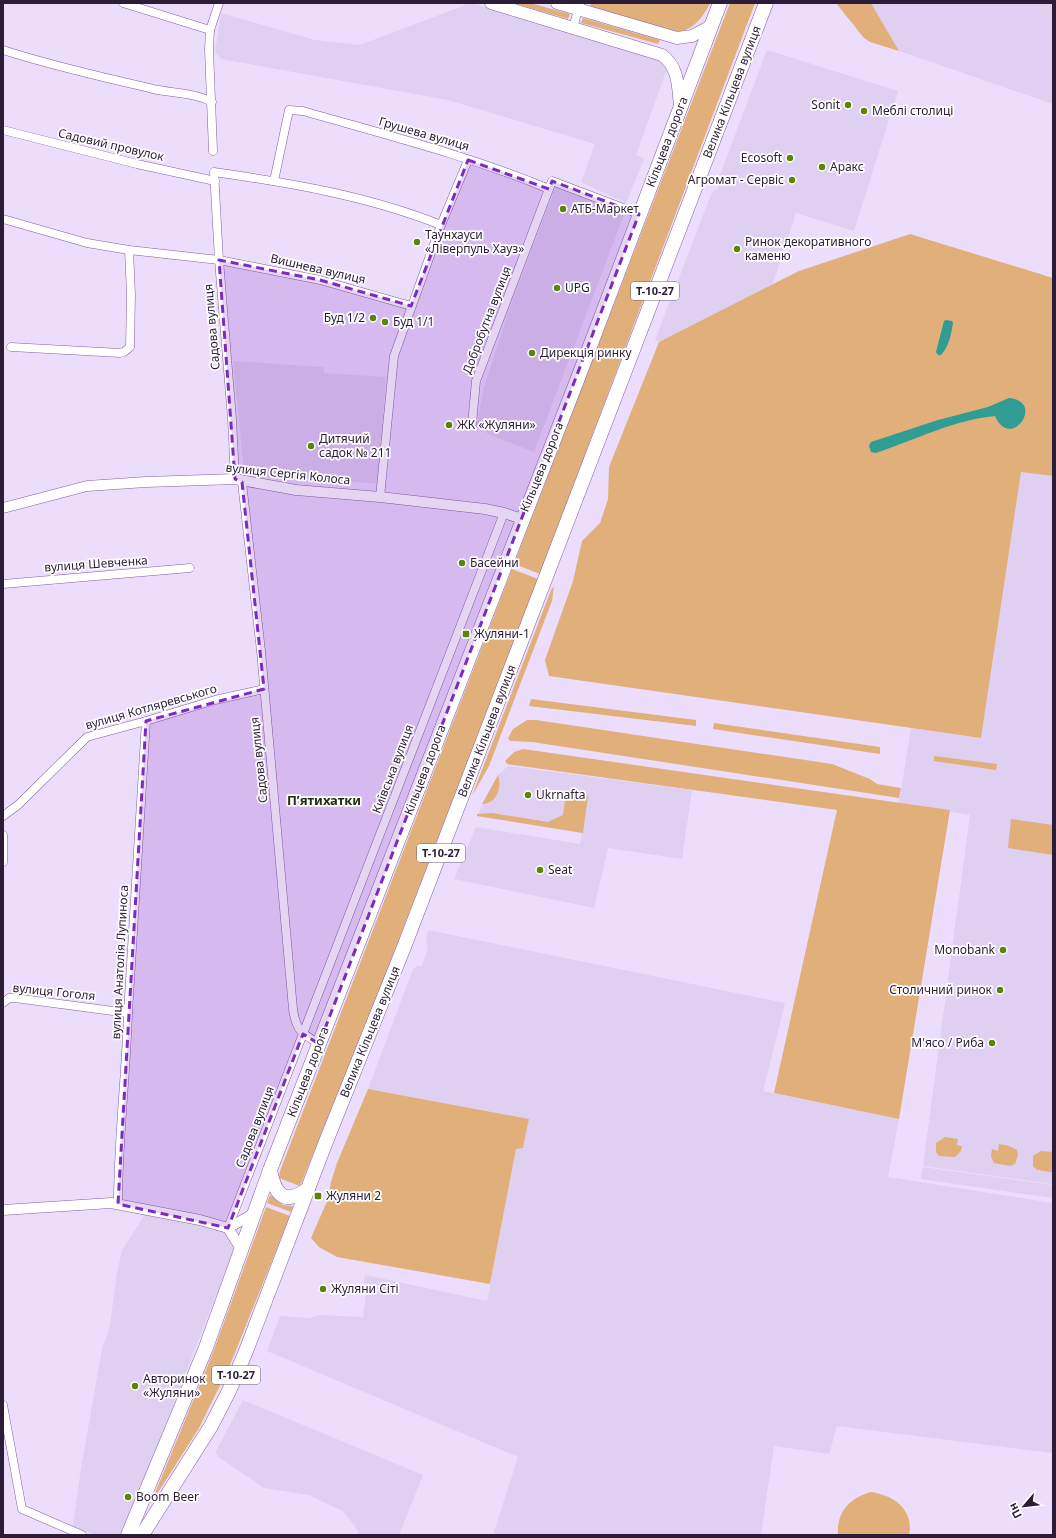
<svg xmlns="http://www.w3.org/2000/svg" width="1056" height="1538" font-family="'Noto Sans',sans-serif">
<rect width="100%" height="100%" fill="#edddfc"/>
<g fill="#dfcff0">
<polygon points="467,3 472,3 664,60 668,66 636,155 644,159 626,203 581,182 595,144 448,100 221,59 215,52 221,13 315,40 360,45 463,6"/>
<polygon points="871,3 1053,3 1053,104 899,51"/>
<polygon points="767,50 898,91 854,231 796,213 772,286 659,342 655,340 712,192 719,188 717,183"/>
<polygon points="556,185 625,212 534,452 493,436 476,427 484,387 508,313"/>
<polygon points="233,361 323,367 324,373 386,377 378,484 244,472"/>
<polygon points="1021,472 1053,476 1053,1184 923,1166 970,815 899,803 911,728 981,738"/>
<polygon points="508,766 692,790 682,859 608,848 594,908 454,879 476,827 580,844 582,833 477,816 498,775"/>
<polygon points="428,930 785,1003 763,1091 899,1119 888,1177 1053,1203 1053,1453 837,1426 829,1454 774,1446 761,1535 493,1535 518,1457 267,1351 280,1316 310,1318 320,1315 363,1317 366,1295 364,1283 365,1275 487,1301 516,1149 523,1148 529,1119 368,1089 413,969 417,966 422,966 428,947 426,940"/>
<polygon points="923,1167 1053,1185 1053,1198 921,1179"/>
<polygon points="145,1214 221,1229 231,1238 233,1247 232,1255 122,1535 95,1535 73,1526 81,1468 102,1349 110,1326 117,1272 122,1251"/>
<polygon points="243,1400 423,1475 399,1535 356,1535 359,1532 344,1512 309,1495 264,1488 217,1456 216,1451"/>
</g>
<g fill="#e1af79">
<polygon points="513,3 530,3 570,14 568,19"/>
<path d="M589 3H710C705 14 695 28 682 31 672 33 607 12 592 7Z"/>
<polygon points="730,3 755,3 540,574 514,564"/>
<polygon points="836,3 871,3 899,51 870,42 864,38"/>
<polygon points="583,18 660,40 658,44 581,23"/>
<polygon points="910,234 1053,278 1053,476 1021,472 981,738 549,676 545,660 573,581 582,541 600,523 608,499 609,467 659,342 799,271"/>
<polygon points="512,569 538,579 382,983 300,1186 279,1178 280,1171"/>
<polygon points="554,586 552,601 489,766 472,796 551,590"/>
<polygon points="531,699 696,720 696,726 529,706"/>
<polygon points="527,720 536,720 832,764 870,779 877,784 901,788 899,798 532,742 510,741 508,738 513,729"/>
<polygon points="714,723 880,747 880,754 713,729"/>
<polygon points="523,749 950,810 899,1119 774,1093 837,810 507,764 505,761 514,752"/>
<polygon points="934,756 997,764 996,770 934,761"/>
<path d="M498 775C502 787 497 804 482 804Z"/>
<polygon points="566,793 588,796 583,833 477,816 477,814 492,813 548,822 563,815"/>
<polygon points="1011,819 1053,825 1053,855 1008,848"/>
<polygon points="368,1089 529,1119 523,1148 516,1149 490,1284 337,1257 319,1247 311,1238 328,1199 331,1182 337,1163"/>
<polygon points="945,1137 958,1139 957,1145 962,1146 961,1151 955,1157 939,1156 936,1152 936,1143"/>
<polygon points="999,1144 1009,1146 1017,1150 1018,1155 1015,1164 1010,1166 994,1163 991,1156 992,1149 998,1151"/>
<polygon points="1041,1151 1053,1152 1053,1171 1051,1172 1037,1170 1033,1166 1033,1156"/>
<polygon points="270,1195 283,1205 293,1206 291,1212 267,1203"/>
<polygon points="266,1207 290,1216 230,1365 199,1428 157,1494 155,1493 212,1355"/>
<path d="M871 1492C894 1495 914 1510 909 1535H838C836 1512 850 1498 871 1492Z"/>
</g>
<g fill="#309c94">
<path d="M946 320 952 321 953 323C951 335 949 346 941 355H938L936 352 944 321Z"/>
<path d="M1009 398C1046 401 1011 452 995 416 953 420 915 440 876 453L871 452 869 446 871 442 938 420 988 407Z"/>
</g>
<g fill="none" stroke-linecap="round" stroke-linejoin="round">
<g stroke="#835fa2" stroke-width="9">
<g id="minor">
<polyline points="123,3 210,30"/>
<polyline points="573,28 580,3"/>
<path d="M3 50C52 66 103 77 153 89 172 93 195 93 212 102"/>
<polyline points="3,130 137,164 215,181"/>
<polyline points="213,151 209,49 210,30 219,3"/>
<path d="M274 181 289 110 303 111C386 135 470 156 549 189"/>
<polyline points="3,219 87,243 129,250 219,260 320,280 411,306"/>
<polyline points="11,347 120,353 124,352 130,347 131,295 129,250"/>
<polyline points="472,424 476,381 552,181 639,214"/>
<path d="M235 479 232 419 219 260 214 172C291 183 368 196 441 225"/>
<path d="M242 482 261 651 293 1009C296 1030 301 1033 319 1044"/>
<polyline points="380,497 394,356 441,225 468,160"/>
<polyline points="3,584 190,568"/>
<polyline points="3,816 18,805 87,737 146,721 215,700 264,689"/>
<polyline points="3,835 3,862"/>
<polyline points="3,1003 9,998 15,998 128,1013"/>
<path d="M118 1204C118 1140 126 1077 128 1013L146 721"/>
<polyline points="228,1228 504,513"/>
<polyline points="3,1405 22,1509 82,1535"/>
</g>
</g>
<g stroke="#835fa2" stroke-width="11">
<g id="tertiary">
<polyline points="3,508 87,486 146,482 235,479 296,490 380,497 485,509 504,513 522,519"/>
<polyline points="3,1210 111,1203 200,1220 228,1228 253,1214"/>
<polyline points="228,1228 241,1249"/>
</g>
</g>
<g stroke="#835fa2" stroke-width="13">
<g id="secondary">
<path d="M491 3 662 55C679 67 678 88 680 106"/>
<polyline points="557,3 677,38 692,36 711,26"/>
</g>
</g>
<g stroke="#835fa2" stroke-width="15">
<g id="trunk">
<path d="M270 1170C275 1195 284 1206 308 1189"/>
<polyline points="128,1535 205,1350 270,1170 578,378 720,3"/>
<polyline points="142,1535 211,1426 229,1391 246,1351 325,1144 404,947 766,3"/>
</g>
</g>
<use href="#minor" stroke="#fff" stroke-width="8"/>
<use href="#tertiary" stroke="#fff" stroke-width="10"/>
<use href="#secondary" stroke="#fff" stroke-width="12"/>
<use href="#trunk" stroke="#fff" stroke-width="14"/>
</g>
<path fill="#7b2cbf" fill-opacity="0.2" stroke="#7b2cbf" stroke-width="3" stroke-dasharray="8 5" stroke-linejoin="round" d="M468 160 549 189 552 181 639 214 319 1044 303 1034 228 1228 118 1204 146 721 264 689 242 482 235 479 219 260 320 280 411 306Z"/>
<g fill="#5c8409" stroke="#fff" stroke-width="1.5">
<circle cx="848" cy="105" r="4"/>
<circle cx="864" cy="111" r="4"/>
<circle cx="790" cy="158" r="4"/>
<circle cx="822" cy="167" r="4"/>
<circle cx="792" cy="180" r="4"/>
<circle cx="563" cy="209" r="4"/>
<circle cx="417" cy="242" r="4"/>
<circle cx="737" cy="249" r="4"/>
<circle cx="557" cy="288" r="4"/>
<circle cx="373" cy="318" r="4"/>
<circle cx="385" cy="322" r="4"/>
<circle cx="532" cy="353" r="4"/>
<circle cx="449" cy="425" r="4"/>
<circle cx="311" cy="446" r="4"/>
<circle cx="462" cy="563" r="4"/>
<rect x="462" y="630" width="8" height="8" rx="2"/>
<circle cx="528" cy="795" r="4"/>
<circle cx="540" cy="870" r="4"/>
<circle cx="1003" cy="950" r="4"/>
<circle cx="1000" cy="990" r="4"/>
<circle cx="992" cy="1043" r="4"/>
<rect x="314" y="1192" width="8" height="8" rx="2"/>
<circle cx="323" cy="1289" r="4"/>
<circle cx="135" cy="1386" r="4"/>
<circle cx="128" cy="1497" r="4"/>
</g>
<g text-anchor="middle" stroke-width="3.5" stroke-linejoin="round" paint-order="stroke">
<g fill="#fff" stroke="#6b6074" stroke-width="1">
<rect x="631" y="282" width="48" height="18" rx="3"/>
<rect x="417" y="844" width="48" height="18" rx="3"/>
<rect x="212" y="1366" width="48" height="18" rx="3"/>
</g>
<g font-size="11" font-weight="bold" fill="#2b1c38">
<text x="655" y="295">Т-10-27</text>
<text x="441" y="857">Т-10-27</text>
<text x="236" y="1379">Т-10-27</text>
</g>
<g font-size="12" fill="#2b1c38" stroke="#fff">
<text transform="translate(732 92) rotate(-69)" y="4">Велика Кільцева вулиця</text>
<text transform="translate(424 134) rotate(16)" y="4">Грушева вулиця</text>
<text transform="translate(667 142) rotate(-69)" y="4">Кільцева дорога</text>
<text transform="translate(111 145) rotate(13)" y="4">Садовий провулок</text>
<text transform="translate(318 269) rotate(13)" y="4">Вишнева вулиця</text>
<text transform="translate(487 320) rotate(-69)" y="4">Добробутна вулиця</text>
<text transform="translate(212 327) rotate(-95)" y="4">Садова вулиця</text>
<text transform="translate(542 467) rotate(-68)" y="4">Кільцева дорога</text>
<text transform="translate(288 474) rotate(6)" y="4">вулиця Сергія Колоса</text>
<text transform="translate(96 564) rotate(-4)" y="4">вулиця Шевченка</text>
<text transform="translate(151 707) rotate(-16)" y="4">вулиця Котляревського</text>
<text transform="translate(487 731) rotate(-69)" y="4">Велика Кільцева вулиця</text>
<text transform="translate(259 760) rotate(-96)" y="4">Садова вулиця</text>
<text transform="translate(393 769) rotate(-69)" y="4">Київська вулиця</text>
<text transform="translate(425 770) rotate(-69)" y="4">Кільцева дорога</text>
<text transform="translate(120 962) rotate(-87)" y="4">вулиця Анатолія Лупиноса</text>
<text transform="translate(54 992) rotate(6)" y="4">вулиця Гоголя</text>
<text transform="translate(370 1032) rotate(-68)" y="4">Велика Кільцева вулиця</text>
<text transform="translate(308 1072) rotate(-69)" y="4">Кільцева дорога</text>
<text transform="translate(255 1127) rotate(-69)" y="4">Садова вулиця</text>
</g>
<g font-size="12" fill="#2b1c38" stroke="#fff" text-anchor="start">
<text x="840" y="109" text-anchor="end">Sonit</text>
<text x="872" y="115">Меблі столиці</text>
<text x="782" y="162" text-anchor="end">Ecosoft</text>
<text x="830" y="171">Аракс</text>
<text x="784" y="184" text-anchor="end">Агромат - Сервіс</text>
<text x="571" y="213">АТБ-Маркет</text>
<text x="425" y="239">Таунхауси<tspan x="425" dy="14">«Ліверпуль Хауз»</tspan></text>
<text x="745" y="246">Ринок декоративного<tspan x="745" dy="14">каменю</tspan></text>
<text x="565" y="292">UPG</text>
<text x="365" y="322" text-anchor="end">Буд 1/2</text>
<text x="393" y="326">Буд 1/1</text>
<text x="540" y="357">Дирекція ринку</text>
<text x="457" y="429">ЖК «Жуляни»</text>
<text x="319" y="443">Дитячий<tspan x="319" dy="14">садок № 211</tspan></text>
<text x="470" y="567">Басейни</text>
<text x="474" y="638">Жуляни-1</text>
<text x="536" y="799">Ukrnafta</text>
<text x="548" y="874">Seat</text>
<text x="995" y="954" text-anchor="end">Monobank</text>
<text x="992" y="994" text-anchor="end">Столичний ринок</text>
<text x="984" y="1047" text-anchor="end">М'ясо / Риба</text>
<text x="326" y="1200">Жуляни 2</text>
<text x="331" y="1293">Жуляни Сіті</text>
<text x="143" y="1383">Авторинок<tspan x="143" dy="14">«Жуляни»</tspan></text>
<text x="136" y="1501">Boom Beer</text>
</g>
<g font-size="13" font-weight="bold" fill="#21300c" stroke="#fff">
<text x="324" y="805">Пʼятихатки</text>
</g>
</g>
<rect width="1056" height="1538" fill="none" stroke="#2b1c38" stroke-width="8"/>
<g transform="translate(1024 1506) rotate(242)" stroke="#ffffff" stroke-width="3" paint-order="stroke">
<path d="M0-3L7 15L0 10L-7 15Z" fill="#2b1c38"/>
<text y="-6" font-size="11" font-weight="bold" text-anchor="middle" fill="#2b1c38">Пн</text>
</g>
</svg>
